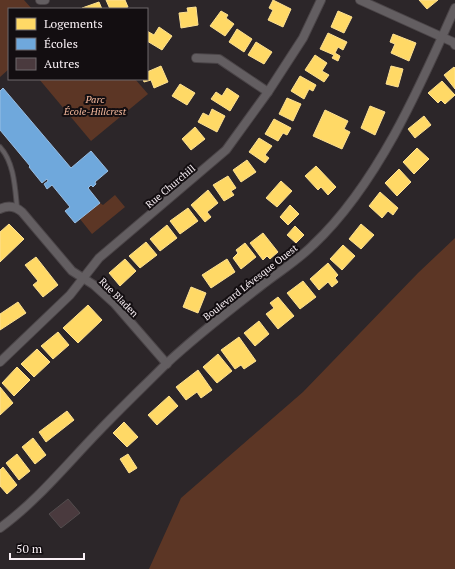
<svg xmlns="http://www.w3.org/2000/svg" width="455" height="569" font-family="'PT Serif',serif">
<rect width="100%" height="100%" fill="#2c2629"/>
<g fill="#5c3625">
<polygon points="0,0 24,0 32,9 9,9 9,69 0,77"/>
<polygon points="39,79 135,79 148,94 91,141"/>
<polygon points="115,195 125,207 92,234 80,219 100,203 103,205"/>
<polygon points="455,238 455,569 149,569 181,498 303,392 418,273"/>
</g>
<g fill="#ffd966" stroke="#fde091">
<polygon points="106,0 125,0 128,7 123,9 110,9"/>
<polygon points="273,0 291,9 283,27 268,20 273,10 269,8"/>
<polygon points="419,0 438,0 427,9"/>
<polygon points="99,2 102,9 82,9 82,8"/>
<polygon points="196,7 198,25 181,28 179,13 188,12 187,8"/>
<polygon points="221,11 228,15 226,18 234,24 225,36 210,26"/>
<polygon points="338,11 352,17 344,33 331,27"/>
<polygon points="159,27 172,36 162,50 147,41 147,31 154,35"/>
<polygon points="237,29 252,39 244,52 229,42"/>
<polygon points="328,33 347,42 343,50 338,47 335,53 340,56 338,61 332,58 334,55 320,49"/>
<polygon points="393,34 416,43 409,61 391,53 395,44 390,42"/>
<polygon points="256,42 272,52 264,64 248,55"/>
<polygon points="315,55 327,63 322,71 329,75 324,82 305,70"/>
<polygon points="161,66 168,82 154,88 151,80 144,82 143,79 147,79 147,72"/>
<polygon points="391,66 403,69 398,87 386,84"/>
<polygon points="454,67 455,68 455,89 444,75"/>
<polygon points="300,76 316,85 313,91 309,89 304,99 291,91"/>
<polygon points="442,81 455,95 445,104 441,100 438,103 428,93"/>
<polygon points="180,84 195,93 187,105 172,96"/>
<polygon points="227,88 239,96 230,111 211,99 216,92 222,96"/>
<polygon points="287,98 301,104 293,121 279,114"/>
<polygon points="370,106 385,112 375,135 361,128"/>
<polygon points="212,109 225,116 217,132 198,122 203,113 209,116"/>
<polygon points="325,110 348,121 344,129 350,132 342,149 313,136"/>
<polygon points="424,116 431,125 415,138 408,129"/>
<polygon points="274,119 291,128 287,135 283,133 278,141 265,134"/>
<polygon points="195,127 205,139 191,150 182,139"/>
<polygon points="259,138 272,146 265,155 269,158 265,163 249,152"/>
<polygon points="417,148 429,159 414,174 403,162"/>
<polygon points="247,160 256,172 241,182 233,170"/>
<polygon points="316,166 336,187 328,195 321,187 318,190 305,176"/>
<polygon points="399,169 411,182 397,196 385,183"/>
<polygon points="228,176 236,188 231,191 234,195 224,201 213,185"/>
<polygon points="281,181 292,191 277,207 266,198"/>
<polygon points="208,190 218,203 207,212 211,217 205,222 191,205"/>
<polygon points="380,192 398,208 393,215 388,211 382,218 369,206"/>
<polygon points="290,205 299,214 288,225 280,217"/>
<polygon points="188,208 198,221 180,234 170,221"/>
<polygon points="9,224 24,239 0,262 0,232"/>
<polygon points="361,224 374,235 361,249 349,239"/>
<polygon points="167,225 177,238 160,251 150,239"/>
<polygon points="295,226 304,235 296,243 287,235"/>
<polygon points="263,233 278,252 270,259 267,256 263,260 250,243"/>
<polygon points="146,242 157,255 140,268 129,256"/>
<polygon points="245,243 256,257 241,269 233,258 238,253 236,250"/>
<polygon points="343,245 355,256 342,270 330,259"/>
<polygon points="36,257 58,285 43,297 33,285 38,281 25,265"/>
<polygon points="125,259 136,271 120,286 109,273"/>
<polygon points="227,259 235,272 211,288 202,275"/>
<polygon points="328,263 338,275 335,278 338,282 332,287 328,282 319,290 310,279"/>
<polygon points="303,281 316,297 300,309 287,293"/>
<polygon points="191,287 206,293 198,313 183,307"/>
<polygon points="278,297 294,316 278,329 266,314 274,308 270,303"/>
<polygon points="18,302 26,313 0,330 0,314"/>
<polygon points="88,305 102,320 78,343 63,328"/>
<polygon points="259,321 269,334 255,346 244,333"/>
<polygon points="58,332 69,345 53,359 41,346"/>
<polygon points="239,337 256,361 244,369 241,365 235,369 221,350"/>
<polygon points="37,349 50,362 34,377 21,364"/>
<polygon points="218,354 232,371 217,383 203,367"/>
<polygon points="17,367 30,380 14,396 2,383"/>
<polygon points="198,370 212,390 201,398 197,392 186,400 176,387"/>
<polygon points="0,387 13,403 0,415"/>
<polygon points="169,396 178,406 157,425 148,415"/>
<polygon points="67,411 74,420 46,442 39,432"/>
<polygon points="124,422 138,437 127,447 113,433"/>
<polygon points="33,438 46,455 35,464 22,447"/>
<polygon points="17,454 30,471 19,480 6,463"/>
<polygon points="128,454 137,468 129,473 120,459"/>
<polygon points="3,467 17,485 7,494 0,486 0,470"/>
</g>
<polygon fill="#6fa8dc" stroke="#98bee4" points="3,88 71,168 91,151 108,171 95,182 96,184 93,187 91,185 88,188 100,203 75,223 65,211 70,207 52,185 47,189 44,184 48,181 47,179 42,183 29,167 30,166 0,130 0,91"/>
<polygon fill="#4a3a3e" stroke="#534d4e" points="68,499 80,513 61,528 49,514"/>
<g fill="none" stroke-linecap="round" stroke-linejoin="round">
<g stroke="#4a4447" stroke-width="6">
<path id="lane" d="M0 147C14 162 15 187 17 207"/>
</g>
<g stroke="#4a4447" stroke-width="10">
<g id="street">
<polyline points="40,0 45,0"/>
<polyline points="360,0 453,42 455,45"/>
<polyline points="196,58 219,59 268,92"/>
<path d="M0 209C8 205 15 206 22 212L72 271 94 285 114 303 167 364"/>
<polyline points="0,362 70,295 99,258 226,150 268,92 303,38 321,0"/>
<path d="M0 528C37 501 66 465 98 432 120 409 143 387 165 365 197 335 231 309 266 282 282 270 299 259 313 245 377 185 420 87 455 8"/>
</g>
</g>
<use href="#lane" stroke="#635e61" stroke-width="4"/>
<use href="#street" stroke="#635e61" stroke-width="8"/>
</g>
<g text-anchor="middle" stroke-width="4" stroke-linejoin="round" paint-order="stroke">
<g font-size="10" font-style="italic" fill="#f5b99c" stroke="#130e11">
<text x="95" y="103">Parc<tspan x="95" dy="12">École-Hillcrest</tspan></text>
</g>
<g font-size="10" fill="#f9f0f5" stroke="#130e11">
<text transform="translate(170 186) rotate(-40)" y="4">Rue Churchill</text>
<text transform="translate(250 282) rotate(-38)" y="4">Boulevard Lévesque Ouest</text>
<text transform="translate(119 297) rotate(45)" y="4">Rue Bladen</text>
</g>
</g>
<rect x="8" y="8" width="140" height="72" fill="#130e11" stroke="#6f686c"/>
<rect x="16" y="18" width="20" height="12" fill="#ffd966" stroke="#6f686c"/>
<text x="44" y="28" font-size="12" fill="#f9f0f5">Logements</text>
<rect x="16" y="38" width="20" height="12" fill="#6fa8dc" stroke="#6f686c"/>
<text x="44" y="48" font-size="12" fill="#f9f0f5">Écoles</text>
<rect x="16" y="58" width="20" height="12" fill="#4a3a3e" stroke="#6f686c"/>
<text x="44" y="68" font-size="12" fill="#f9f0f5">Autres</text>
<path d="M10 553v6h74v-6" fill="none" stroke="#f9f0f5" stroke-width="2"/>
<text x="16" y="553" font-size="12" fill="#f9f0f5" stroke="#130e11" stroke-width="3" paint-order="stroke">50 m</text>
</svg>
